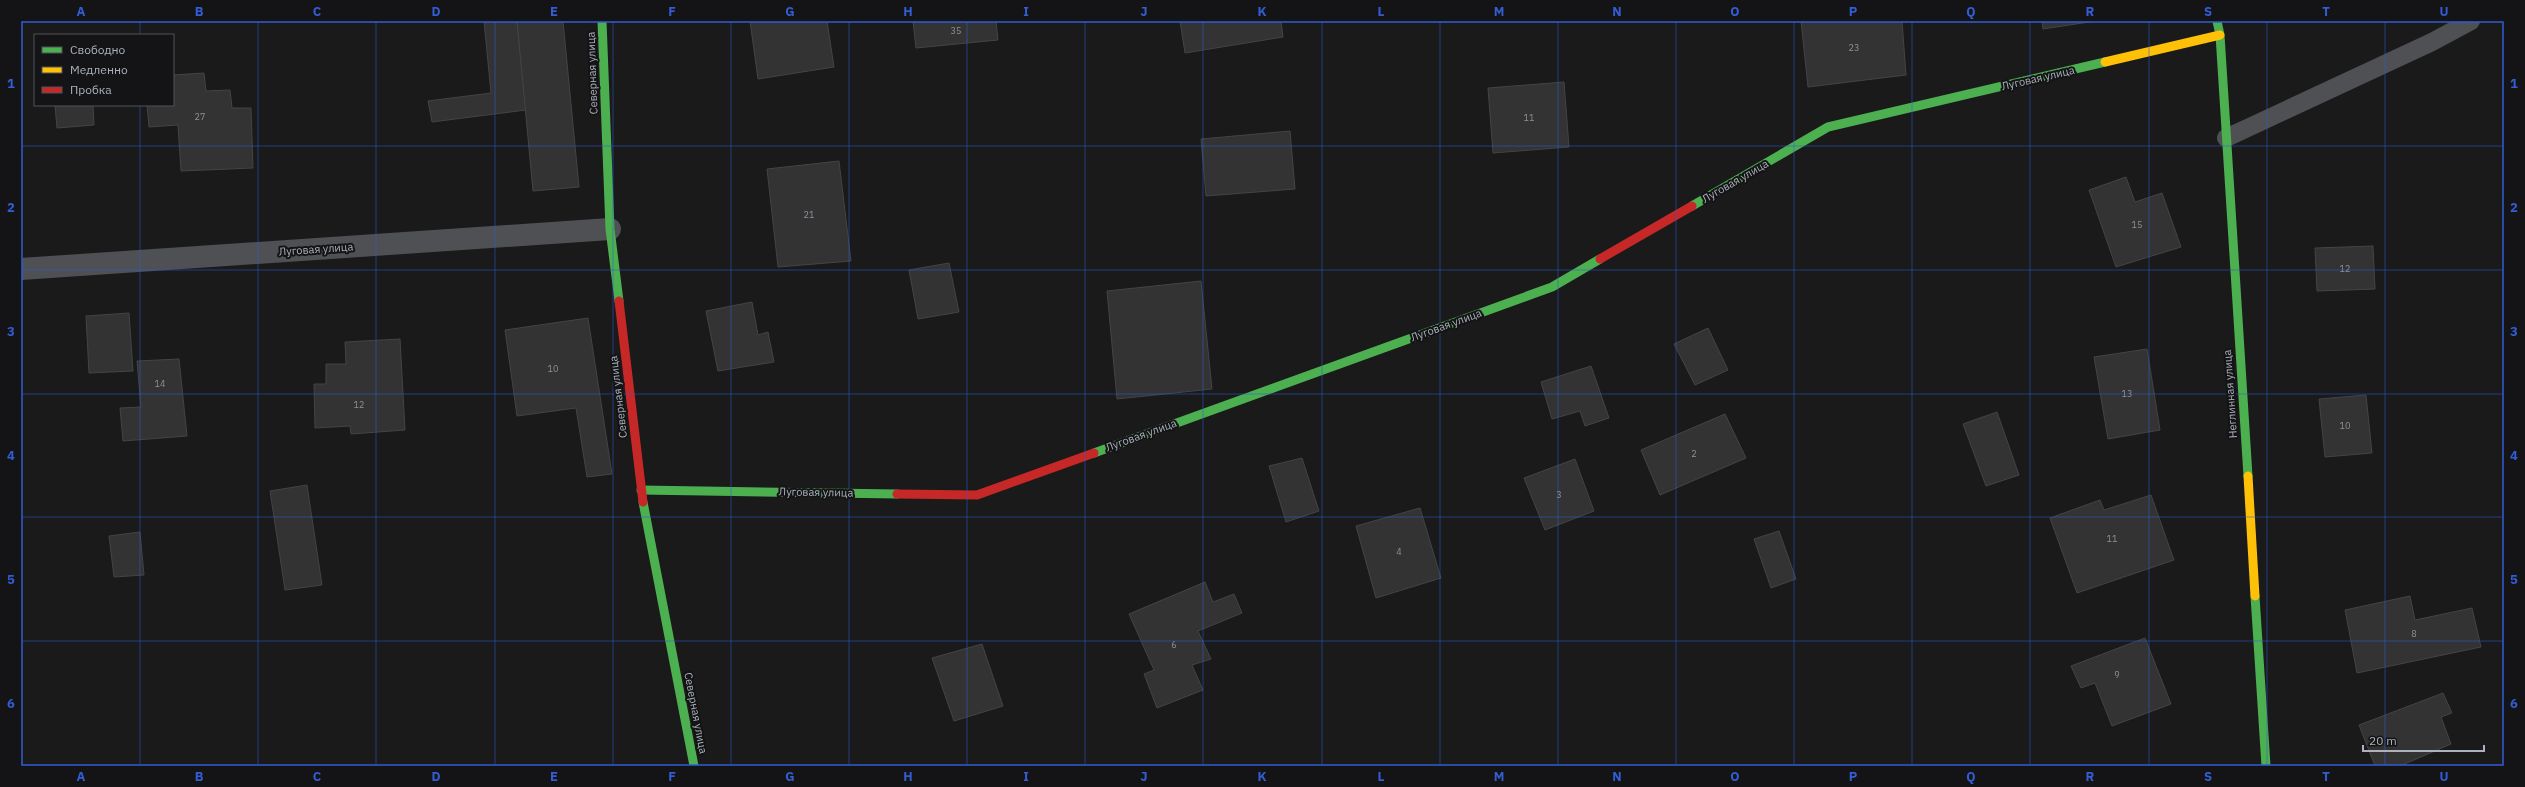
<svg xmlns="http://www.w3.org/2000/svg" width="2525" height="787" font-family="'IBM Plex Sans',sans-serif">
<rect width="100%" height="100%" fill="#1a1a1a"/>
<g fill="#333334" stroke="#424446">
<polygon points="484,21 517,21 526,110 432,122 428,101 491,93"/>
<polygon points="517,21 563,21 579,187 533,191"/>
<polygon points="750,21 827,21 834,67 758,79"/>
<polygon points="913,21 996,21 998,40 916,48"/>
<polygon points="1180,21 1281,21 1283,37 1185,53"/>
<polygon points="1801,21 1902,21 1906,75 1808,87"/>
<polygon points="2042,21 2096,21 2043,29"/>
<polygon points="204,73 206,91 230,90 232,108 251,108 253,168 181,171 178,125 149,127 147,105 173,105 173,75"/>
<polygon points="1564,82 1569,147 1493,153 1488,88"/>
<polygon points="55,105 93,105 94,125 57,128"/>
<polygon points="1290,131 1295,189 1206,196 1201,139"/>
<polygon points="839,161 851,261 778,267 767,169"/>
<polygon points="2126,177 2135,202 2162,193 2181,247 2116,267 2089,190"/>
<polygon points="2373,246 2375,289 2317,291 2315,248"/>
<polygon points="949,263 959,312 918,319 909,270"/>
<polygon points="1201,281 1212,389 1117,399 1107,291"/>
<polygon points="752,302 758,335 768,332 774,362 718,371 706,311"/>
<polygon points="129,313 133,371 89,373 86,316"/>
<polygon points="588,318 612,474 587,477 576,408 517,416 505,330"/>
<polygon points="1708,328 1728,370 1695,385 1674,344"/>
<polygon points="400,339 405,430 351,434 350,426 315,428 314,384 326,384 326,364 346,364 345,342"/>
<polygon points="2147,349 2160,430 2108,439 2094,357"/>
<polygon points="179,359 187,436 123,441 120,408 141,407 137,361"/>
<polygon points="1591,366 1609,418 1585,426 1580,411 1552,419 1541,382"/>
<polygon points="2366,395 2372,453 2325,457 2319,399"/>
<polygon points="1997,412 2019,475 1986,486 1963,424"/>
<polygon points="1725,414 1746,458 1660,495 1641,450"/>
<polygon points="1302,458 1319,511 1286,522 1269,466"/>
<polygon points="1575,459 1594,511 1545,530 1524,478"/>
<polygon points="307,485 322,585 285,590 270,491"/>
<polygon points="2151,495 2174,560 2077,593 2050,518 2100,500 2104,510"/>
<polygon points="1420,508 1441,578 1376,598 1356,526"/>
<polygon points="1779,531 1796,579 1771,588 1754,539"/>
<polygon points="140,532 144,575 114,577 109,536"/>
<polygon points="1205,582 1213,602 1234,594 1242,613 1198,631 1211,659 1192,665 1203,690 1157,708 1144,674 1154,670 1129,614"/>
<polygon points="2410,596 2415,620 2472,608 2481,647 2357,673 2345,610"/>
<polygon points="2145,638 2171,704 2112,726 2095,683 2081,688 2071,666"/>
<polygon points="982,644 1003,706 954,721 932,658"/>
<polygon points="2443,693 2452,713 2441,717 2451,744 2400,766 2375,766 2359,725"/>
</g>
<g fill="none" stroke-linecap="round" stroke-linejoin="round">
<polyline stroke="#4e5053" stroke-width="18" points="2226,138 2432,42 2471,21"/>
<polyline stroke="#4e5053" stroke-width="22" points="21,269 610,229"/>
<g stroke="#4caf50" stroke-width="9">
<polyline points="602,21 610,229 619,301"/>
<polyline points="2217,21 2220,35 2248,476"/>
<polyline points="1692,206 1828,127 2105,62"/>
<polyline points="1094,453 1552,287 1600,259"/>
<polyline points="641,490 897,494"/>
<polyline points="643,502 694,766"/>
<polyline points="2255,596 2266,766"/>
</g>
<g stroke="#ffc107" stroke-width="9">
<polyline points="2105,62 2220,35"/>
<polyline points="2248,476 2255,596"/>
</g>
<g stroke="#c62828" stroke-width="9">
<polyline points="1600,259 1692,206"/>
<polyline points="619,301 643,502"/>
<polyline points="897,494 977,495 1094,453"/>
</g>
</g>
<path fill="none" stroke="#325dd4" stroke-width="1" stroke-opacity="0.55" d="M140 21V35M258 21V766M376 21V766M495 21V766M613 21V766M731 21V766M849 21V766M967 21V766M1085 21V766M1203 21V766M1322 21V766M1440 21V766M1558 21V766M1676 21V766M1794 21V766M1912 21V766M2030 21V766M2149 21V766M2267 21V766M2385 21V766M140 105V766M21 146H2504M21 270H2504M21 394H2504M21 517H2504M21 641H2504"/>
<g text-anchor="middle" stroke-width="4" stroke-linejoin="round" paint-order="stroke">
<g font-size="9" fill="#8d9299">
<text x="956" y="34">35</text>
<text x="1854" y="51">23</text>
<text x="200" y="120">27</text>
<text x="1529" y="121">11</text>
<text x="809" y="218">21</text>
<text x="2137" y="228">15</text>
<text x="2345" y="272">12</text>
<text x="553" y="372">10</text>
<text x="160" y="387">14</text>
<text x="2127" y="397">13</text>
<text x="359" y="408">12</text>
<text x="2345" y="429">10</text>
<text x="1694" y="457">2</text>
<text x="1559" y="498">3</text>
<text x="2112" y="542">11</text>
<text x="1399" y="555">4</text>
<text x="2414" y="637">8</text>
<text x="1174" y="648">6</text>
<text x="2117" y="678">9</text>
</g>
<g font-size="11" fill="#abb2bb" stroke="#141416">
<text transform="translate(592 73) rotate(-92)" y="4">Северная улица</text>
<text transform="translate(2038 78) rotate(-13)" y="4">Луговая улица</text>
<text transform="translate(1735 181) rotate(-30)" y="4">Луговая улица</text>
<text transform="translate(316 249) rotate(-4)" y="4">Луговая улица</text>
<text transform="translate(1446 325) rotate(-20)" y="4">Луговая улица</text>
<text transform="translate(2230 394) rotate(-94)" y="4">Неглинная улица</text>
<text transform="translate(618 397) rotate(-97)" y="4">Северная улица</text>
<text transform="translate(1141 435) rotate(-20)" y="4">Луговая улица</text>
<text transform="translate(816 492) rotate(1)" y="4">Луговая улица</text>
<text transform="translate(696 713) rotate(79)" y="4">Северная улица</text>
</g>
</g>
<rect width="2525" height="787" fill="none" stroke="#141416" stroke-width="44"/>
<rect x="34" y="34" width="140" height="72" fill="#141416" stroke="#505358"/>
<rect x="42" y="47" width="20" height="6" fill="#4caf50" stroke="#505358"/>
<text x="70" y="54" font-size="12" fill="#abb2bb">Свободно</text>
<rect x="42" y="67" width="20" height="6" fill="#ffc107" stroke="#505358"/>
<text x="70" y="74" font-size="12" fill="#abb2bb">Медленно</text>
<rect x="42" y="87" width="20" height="6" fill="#c62828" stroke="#505358"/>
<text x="70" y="94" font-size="12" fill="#abb2bb">Пробка</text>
<path d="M2363 745v6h121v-6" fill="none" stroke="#abb2bb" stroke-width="2"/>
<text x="2369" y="745" font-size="12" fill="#abb2bb" stroke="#141416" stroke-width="3" paint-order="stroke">20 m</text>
<rect x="22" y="22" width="2481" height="743" fill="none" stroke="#325dd4" stroke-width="1.5"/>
<g font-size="13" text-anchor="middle" font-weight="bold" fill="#325dd4">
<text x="81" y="16">A</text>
<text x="199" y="16">B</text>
<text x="317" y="16">C</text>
<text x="436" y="16">D</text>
<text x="554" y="16">E</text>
<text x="672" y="16">F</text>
<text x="790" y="16">G</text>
<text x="908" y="16">H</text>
<text x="1026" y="16">I</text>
<text x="1144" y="16">J</text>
<text x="1262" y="16">K</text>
<text x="1381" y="16">L</text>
<text x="1499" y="16">M</text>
<text x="1617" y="16">N</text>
<text x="1735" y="16">O</text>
<text x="1853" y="16">P</text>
<text x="1971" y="16">Q</text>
<text x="2090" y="16">R</text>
<text x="2208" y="16">S</text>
<text x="2326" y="16">T</text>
<text x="2444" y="16">U</text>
<text x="11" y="88">1</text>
<text x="2514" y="88">1</text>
<text x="11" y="212">2</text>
<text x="2514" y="212">2</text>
<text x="11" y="336">3</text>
<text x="2514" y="336">3</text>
<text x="11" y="460">4</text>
<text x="2514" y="460">4</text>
<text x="11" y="584">5</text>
<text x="2514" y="584">5</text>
<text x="11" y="708">6</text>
<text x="2514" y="708">6</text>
<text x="81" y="781">A</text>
<text x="199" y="781">B</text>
<text x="317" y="781">C</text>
<text x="436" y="781">D</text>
<text x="554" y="781">E</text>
<text x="672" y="781">F</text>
<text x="790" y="781">G</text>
<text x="908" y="781">H</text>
<text x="1026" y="781">I</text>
<text x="1144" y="781">J</text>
<text x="1262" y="781">K</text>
<text x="1381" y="781">L</text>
<text x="1499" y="781">M</text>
<text x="1617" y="781">N</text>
<text x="1735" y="781">O</text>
<text x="1853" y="781">P</text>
<text x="1971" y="781">Q</text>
<text x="2090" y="781">R</text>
<text x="2208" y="781">S</text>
<text x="2326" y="781">T</text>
<text x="2444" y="781">U</text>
</g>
</svg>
